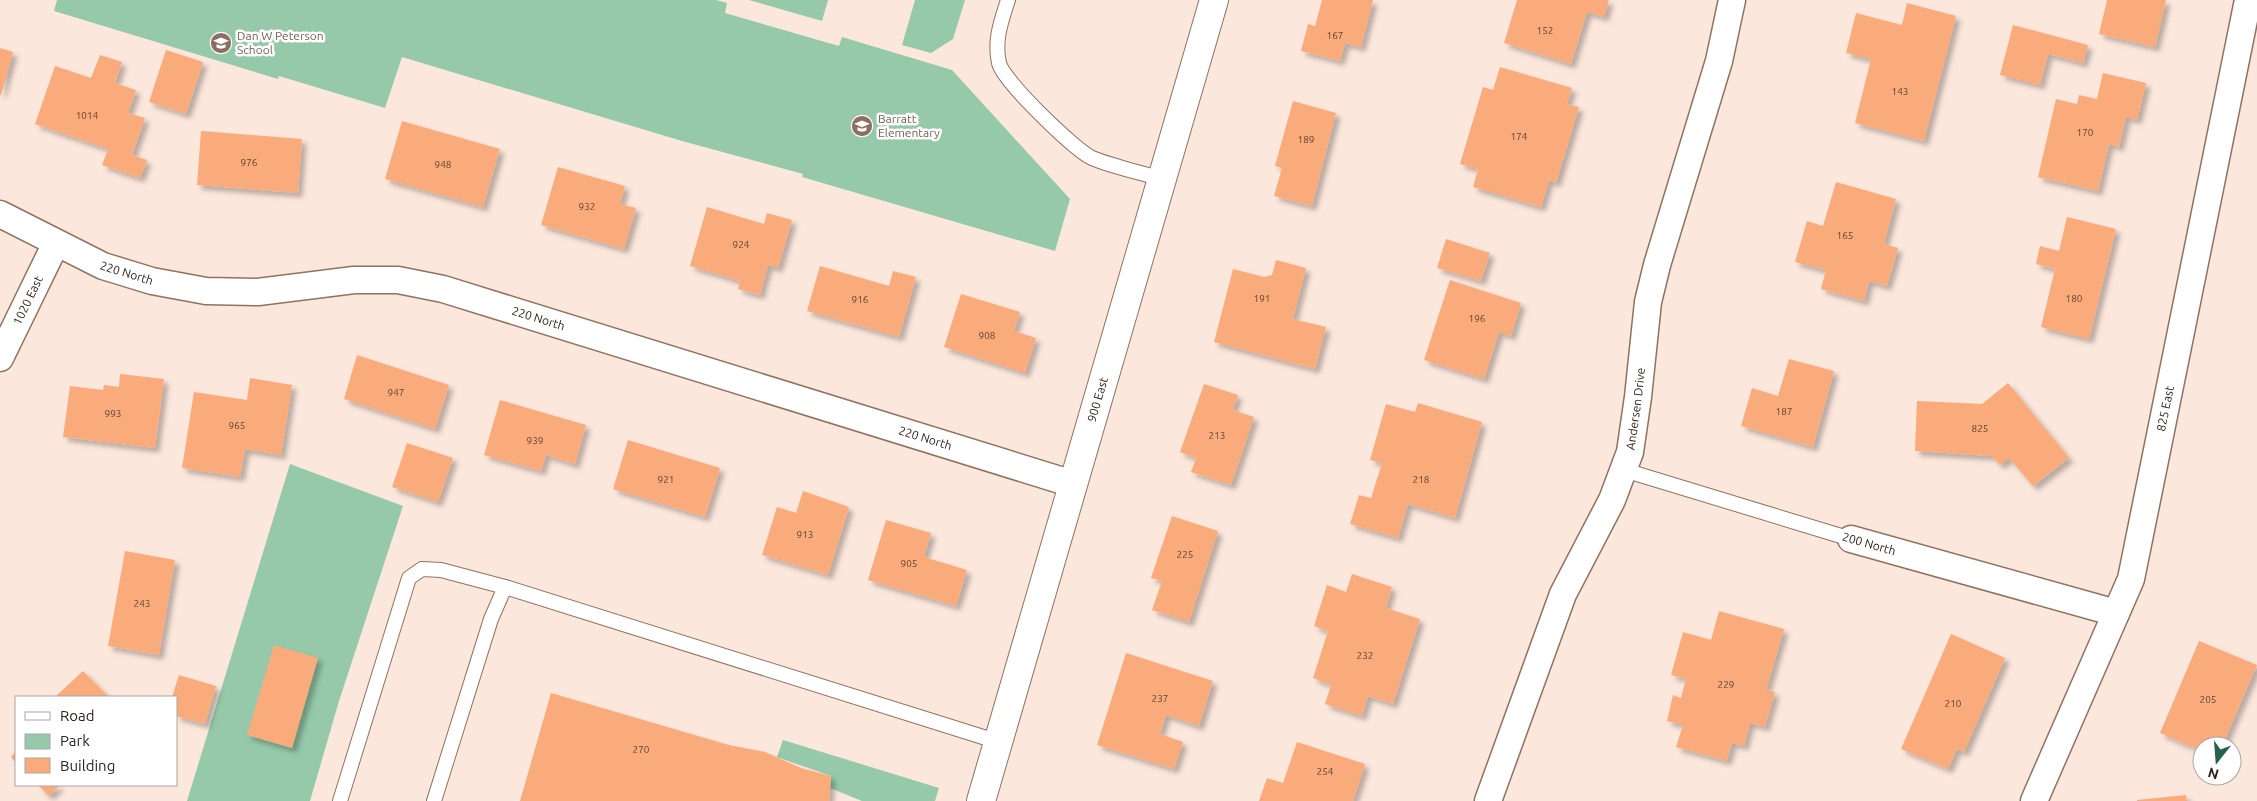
<svg xmlns="http://www.w3.org/2000/svg" width="2257" height="801" font-family="Ubuntu,sans-serif">
<defs>
<filter id="shadow"><feDropShadow dx="4.5" dy="4.5" stdDeviation="2.5" flood-color="#0004"/></filter>
</defs>
<rect width="100%" height="100%" fill="#fce7dc"/>
<g fill="#95c9aa">
<polygon points="57,0 716,0 727,3 725,13 839,46 842,37 952,70 1070,199 1055,251 802,177 803,174 682,141 402,57 385,108 279,76 278,79 54,11"/>
<polygon points="749,0 828,0 822,21"/>
<polygon points="915,0 965,0 953,39 931,53 902,45"/>
<polygon points="290,464 403,506 339,701 310,801 187,801"/>
<polygon points="783,740 939,788 935,801 862,801 830,788 831,776 777,757"/>
</g>
<g fill="#f9ab7b" filter="url(#shadow)">
<polygon points="1322,0 1373,0 1361,47 1345,43 1340,61 1301,51 1308,24 1315,26"/>
<polygon points="1517,0 1609,0 1604,17 1587,12 1571,64 1504,43"/>
<polygon points="2107,0 2166,0 2155,47 2099,34"/>
<polygon points="1907,3 1956,16 1924,141 1855,123 1871,59 1846,53 1856,13 1902,25"/>
<polygon points="2013,25 2088,45 2083,63 2048,54 2040,85 2000,75"/>
<polygon points="0,48 13,52 1,95 0,95"/>
<polygon points="166,50 203,62 186,114 149,102"/>
<polygon points="100,55 122,62 115,83 136,90 128,113 145,118 132,155 147,160 140,178 102,165 108,149 35,124 55,66 91,78"/>
<polygon points="1500,67 1572,88 1567,104 1579,107 1556,183 1549,180 1541,207 1473,187 1478,169 1460,164 1483,87 1493,90"/>
<polygon points="2103,73 2146,83 2137,120 2126,117 2119,147 2109,144 2098,191 2038,177 2056,99 2077,104 2079,95 2097,99"/>
<polygon points="1293,101 1336,113 1312,206 1274,196 1282,168 1275,166"/>
<polygon points="402,121 500,149 483,207 385,179"/>
<polygon points="201,131 302,139 298,193 197,185"/>
<polygon points="558,167 625,186 620,204 636,208 624,249 541,225"/>
<polygon points="1836,182 1896,199 1884,244 1898,248 1887,286 1869,281 1864,301 1821,289 1826,270 1795,262 1807,221 1823,226"/>
<polygon points="707,207 764,224 767,213 792,220 778,268 768,265 760,295 738,289 740,281 690,266"/>
<polygon points="2067,217 2116,229 2089,339 2041,327 2055,269 2036,264 2040,246 2059,251"/>
<polygon points="1446,239 1490,253 1481,281 1437,268"/>
<polygon points="1276,260 1306,268 1293,319 1326,327 1315,369 1214,342 1233,269 1264,277 1272,275"/>
<polygon points="820,266 889,286 893,271 916,277 899,337 807,311"/>
<polygon points="1450,280 1521,303 1511,336 1499,332 1484,379 1424,360"/>
<polygon points="961,294 1020,312 1014,331 1036,338 1025,373 944,347"/>
<polygon points="357,355 449,385 435,429 344,399"/>
<polygon points="1789,359 1834,371 1813,447 1741,426 1752,388 1778,396"/>
<polygon points="120,374 164,379 155,448 63,437 70,386 103,390 104,385 119,387"/>
<polygon points="250,378 292,385 281,455 245,449 240,477 182,468 194,392 247,400"/>
<polygon points="2008,383 2069,458 2033,486 2009,458 2000,465 1992,456 1915,451 1917,401 1982,404"/>
<polygon points="1204,384 1238,395 1233,410 1254,417 1231,485 1191,472 1196,458 1180,452"/>
<polygon points="500,400 586,425 575,464 546,455 541,471 484,455"/>
<polygon points="1418,403 1482,422 1455,518 1408,504 1398,538 1350,524 1359,495 1371,498 1382,463 1370,460 1386,404 1415,412"/>
<polygon points="628,440 720,468 705,517 613,489"/>
<polygon points="407,443 453,458 438,502 392,487"/>
<polygon points="803,491 849,507 828,575 762,555 777,507 796,513"/>
<polygon points="1172,516 1218,531 1189,622 1152,610 1162,581 1151,578"/>
<polygon points="886,520 931,533 924,557 967,570 956,606 868,580"/>
<polygon points="125,551 175,560 159,655 108,646"/>
<polygon points="1352,574 1392,587 1386,608 1420,619 1393,704 1368,696 1362,716 1325,704 1331,685 1313,678 1328,631 1314,626 1327,585 1346,592"/>
<polygon points="1719,611 1784,629 1766,690 1775,692 1765,727 1750,723 1744,746 1732,743 1727,761 1676,747 1683,725 1667,721 1673,695 1681,698 1686,679 1671,675 1683,632 1711,640"/>
<polygon points="1951,634 2005,658 1964,752 1957,749 1948,769 1901,749"/>
<polygon points="2199,641 2257,665 2222,746 2202,746 2202,751 2160,733"/>
<polygon points="274,645 318,658 292,748 247,735"/>
<polygon points="1126,653 1213,681 1199,726 1166,715 1160,734 1183,742 1174,769 1097,745"/>
<polygon points="83,671 109,697 55,697"/>
<polygon points="179,675 216,686 205,724 176,716 176,697 172,697"/>
<polygon points="551,693 729,745 765,752 801,768 831,776 829,801 520,801"/>
<polygon points="1297,742 1365,764 1353,801 1259,801 1267,778 1283,783"/>
<polygon points="16,751 16,763 11,757"/>
<polygon points="38,785 60,785 49,796"/>
<polygon points="2186,795 2187,801 2137,801 2137,800"/>
</g>
<g fill="none" stroke-linecap="round" stroke-linejoin="round">
<g stroke="#907261" stroke-width="16">
<g id="service">
<path d="M1008 0C1001 22 994 40 999 63 1003 81 1075 150 1092 158 1114 167 1139 172 1162 179"/>
<polyline points="1624,470 1851,539"/>
<polyline points="340,801 409,578 422,569 441,570 505,587"/>
<polyline points="434,801 491,619 505,587 999,742"/>
</g>
</g>
<g stroke="#907261" stroke-width="29">
<g id="minor">
<path id="s1" d="M0 214 103 266 152 281 206 291 258 292 354 280H398L443 289 1073 484"/>
<path id="s2" d="M0 358 56 243"/>
<polyline points="1851,539 2116,613"/>
<path id="s3" d="M1488 801 1563 594 1612 500 1630 452 1638 397 1648 302 1657 265 1719 61 1732 0"/>
<path id="s4" d="M2034 801 2131 579 2248 0"/>
</g>
</g>
<g stroke="#907261" stroke-width="30">
<g id="tertiary">
<path id="s5" d="M981 801 1214 0"/>
</g>
</g>
<use href="#service" stroke="#fff" stroke-width="14"/>
<use href="#minor" stroke="#fff" stroke-width="26"/>
<use href="#tertiary" stroke="#fff" stroke-width="28"/>
</g>
<defs>
<g id="school-disc" transform="scale(1.125)"><circle r="9.5" fill="#8d6e63" stroke="#fff"/><path d="M0-5L7-2L0 1L-7-2ZM-4 1L0 2.5L4 1V4Q0 6-4 4Z" fill="#fff"/></g>
</defs>
<g fill-rule="evenodd">
<use href="#school-disc" x="221" y="43"/>
<use href="#school-disc" x="862" y="126"/>
</g>
<g text-anchor="middle" stroke-width="5" stroke-linejoin="round" paint-order="stroke">
<g font-size="10" fill="#614433">
<text x="1545" y="34">152</text>
<text x="1335" y="39">167</text>
<text x="1900" y="95">143</text>
<text x="87" y="119">1014</text>
<text x="2085" y="136">170</text>
<text x="1519" y="140">174</text>
<text x="1306" y="143">189</text>
<text x="249" y="166">976</text>
<text x="443" y="168">948</text>
<text x="587" y="210">932</text>
<text x="1845" y="239">165</text>
<text x="741" y="248">924</text>
<text x="1262" y="302">191</text>
<text x="2074" y="302">180</text>
<text x="860" y="303">916</text>
<text x="1477" y="322">196</text>
<text x="987" y="339">908</text>
<text x="396" y="396">947</text>
<text x="1784" y="415">187</text>
<text x="113" y="417">993</text>
<text x="237" y="429">965</text>
<text x="1980" y="432">825</text>
<text x="1217" y="439">213</text>
<text x="535" y="444">939</text>
<text x="666" y="483">921</text>
<text x="1421" y="483">218</text>
<text x="805" y="538">913</text>
<text x="1185" y="558">225</text>
<text x="909" y="567">905</text>
<text x="142" y="607">243</text>
<text x="1365" y="659">232</text>
<text x="1726" y="688">229</text>
<text x="1160" y="702">237</text>
<text x="2208" y="703">205</text>
<text x="1953" y="707">210</text>
<text x="641" y="753">270</text>
<text x="1325" y="775">254</text>
</g>
<g font-size="12" fill="#785e54" stroke="#fff" text-anchor="start">
<text x="237" y="40">Dan W Peterson<tspan x="237" dy="14">School</tspan></text>
<text x="878" y="123">Barratt<tspan x="878" dy="14">Elementary</tspan></text>
</g>
<g font-size="12" fill="#2e221b" stroke="#fff">
<text dy="4" stroke="none"><textPath href="#s1" startOffset="140">220 North</textPath></text>
<text dy="4" stroke="none"><textPath href="#s2" startOffset="64">1020 East</textPath></text>
<text dy="4" stroke="none"><textPath href="#s1" startOffset="560">220 North</textPath></text>
<text dy="4" stroke="none"><textPath href="#s5" startOffset="418">900 East</textPath></text>
<text dy="4" stroke="none"><textPath href="#s4" startOffset="416">825 East</textPath></text>
<text dy="4" stroke="none"><textPath href="#s3" startOffset="421">Andersen Drive</textPath></text>
<text dy="4" stroke="none"><textPath href="#s1" startOffset="965">220 North</textPath></text>
<text transform="translate(1869 544) rotate(16)" y="4">200 North</text>
</g>
</g>
<rect x="15" y="696" width="162" height="90" fill="#ffffff" stroke="#aba7a4"/>
<rect x="25" y="712" width="25" height="8" fill="#ffffff" stroke="#aba7a4"/>
<text x="60" y="721" font-size="15" fill="#2e221b">Road</text>
<rect x="25" y="734" width="25" height="15" fill="#95c9aa" stroke="#aba7a4"/>
<text x="60" y="746" font-size="15" fill="#2e221b">Park</text>
<rect x="25" y="758" width="25" height="15" fill="#f9ab7b" stroke="#aba7a4"/>
<text x="60" y="771" font-size="15" fill="#2e221b">Building</text>
<g transform="translate(2217 761) rotate(197)"><circle r="24" fill="#ffffff" stroke="#aba7a4"/>
<path d="M0-4L9 19L0 12L-9 19Z" fill="#25624e"/>
<text y="-8" font-size="14" font-weight="bold" text-anchor="middle" fill="#2e221b">N</text>
</g>
</svg>
